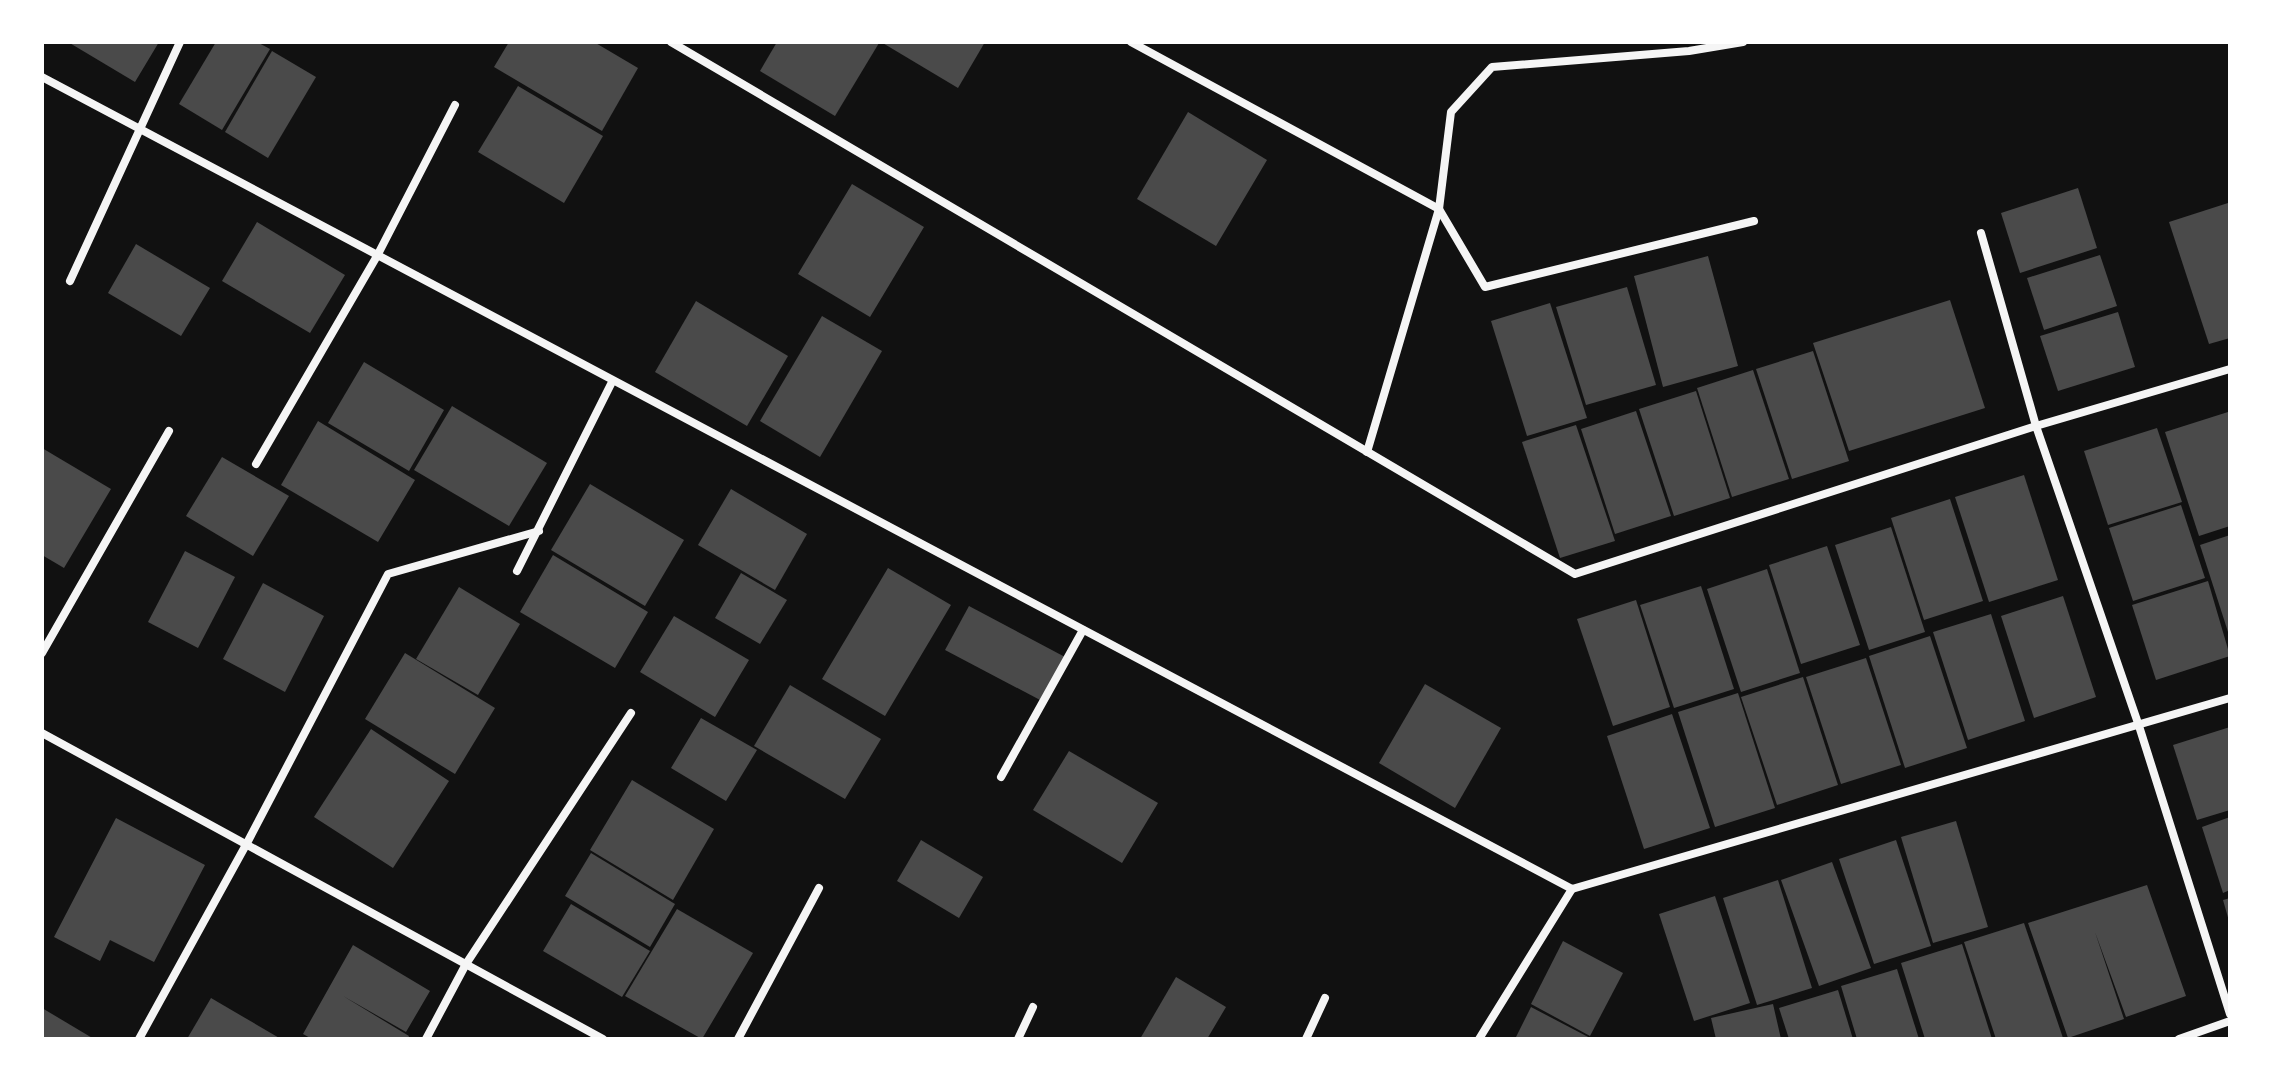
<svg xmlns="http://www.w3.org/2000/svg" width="2272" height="1081" font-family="Helvetica,sans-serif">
<rect width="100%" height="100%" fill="#111"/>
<g fill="#4a4a4a">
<polygon points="68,42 159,42 135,82"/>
<polygon points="216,42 257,42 270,49 222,130 179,104"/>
<polygon points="509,42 594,42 638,68 602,131 494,67"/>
<polygon points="777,42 876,42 879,43 835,116 760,71"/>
<polygon points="881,42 985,42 958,88"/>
<polygon points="272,51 316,77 268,158 225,132"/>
<polygon points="518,86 603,136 564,203 478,152"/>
<polygon points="1188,112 1267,160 1216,246 1137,199"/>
<polygon points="852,184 924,227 870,317 798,274"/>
<polygon points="2078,188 2097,248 2020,273 2001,213"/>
<polygon points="2228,203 2230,338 2209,344 2169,222"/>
<polygon points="257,222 345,275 310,333 222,281"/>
<polygon points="136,244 210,288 181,336 108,293"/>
<polygon points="2100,255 2117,306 2044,330 2027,278"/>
<polygon points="1708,256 1738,366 1663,387 1634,276"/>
<polygon points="1627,287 1656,385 1586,405 1556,307"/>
<polygon points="1950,300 1985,408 1849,451 1813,343"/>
<polygon points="696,301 788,356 747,426 655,372"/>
<polygon points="1550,303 1587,418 1527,436 1491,321"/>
<polygon points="2118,312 2135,367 2058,391 2040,336"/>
<polygon points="822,316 882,351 820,457 760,421"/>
<polygon points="1813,351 1849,461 1792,479 1756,369"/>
<polygon points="364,362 444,410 409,471 328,423"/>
<polygon points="1753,370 1789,479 1732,497 1697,388"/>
<polygon points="1696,391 1730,498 1674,516 1639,409"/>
<polygon points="452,406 547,463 509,526 414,470"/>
<polygon points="1636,411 1671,516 1615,534 1581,429"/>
<polygon points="2228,412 2230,526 2199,536 2165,432"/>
<polygon points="318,421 415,480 378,542 281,485"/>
<polygon points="1576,425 1615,541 1560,558 1522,442"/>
<polygon points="2157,428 2182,502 2108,525 2084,451"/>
<polygon points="42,448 111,489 64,568 42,555"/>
<polygon points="222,457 289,496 253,556 186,516"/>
<polygon points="2024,475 2058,580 1989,602 1955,497"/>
<polygon points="590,484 684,540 645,606 551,550"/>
<polygon points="731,489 807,534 775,590 698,545"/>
<polygon points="1950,499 1983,601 1924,620 1891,518"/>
<polygon points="2181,505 2205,578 2133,601 2109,528"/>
<polygon points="1891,527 1925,632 1869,650 1835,545"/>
<polygon points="2230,535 2230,635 2229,635 2200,545"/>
<polygon points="1827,546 1860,645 1801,664 1769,565"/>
<polygon points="185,551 235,577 198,648 148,622"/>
<polygon points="553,555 648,612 615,668 520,612"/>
<polygon points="888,568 951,605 885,716 822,679"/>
<polygon points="1767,569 1800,673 1741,692 1707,589"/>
<polygon points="741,573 787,600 760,644 715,618"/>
<polygon points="2208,581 2230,656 2156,680 2132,605"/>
<polygon points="263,583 324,616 285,692 223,659"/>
<polygon points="1701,586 1734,689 1674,708 1640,605"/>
<polygon points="459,587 520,624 478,695 416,659"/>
<polygon points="2063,596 2096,697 2034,718 2001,616"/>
<polygon points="1636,600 1670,707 1613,726 1577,619"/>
<polygon points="969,606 1065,657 1042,701 945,650"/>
<polygon points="1991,614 2025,721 1968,740 1933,632"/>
<polygon points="674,616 749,660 715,717 640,672"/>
<polygon points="1930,636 1967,748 1905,768 1869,656"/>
<polygon points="405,653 495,708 455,774 365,719"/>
<polygon points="1866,658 1901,765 1841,784 1806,677"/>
<polygon points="1803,677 1838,785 1777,805 1741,697"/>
<polygon points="1425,684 1501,728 1455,808 1379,763"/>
<polygon points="790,685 881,739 845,799 754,746"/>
<polygon points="1738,693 1775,808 1715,827 1678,712"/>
<polygon points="1672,714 1710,828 1644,849 1607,736"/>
<polygon points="701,718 757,750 726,801 671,768"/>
<polygon points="2230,727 2230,810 2197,820 2173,745"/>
<polygon points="371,729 449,781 393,868 314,817"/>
<polygon points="1069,751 1158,803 1122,863 1033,810"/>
<polygon points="632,780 714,829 673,900 590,850"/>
<polygon points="2230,817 2230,890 2223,893 2202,827"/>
<polygon points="116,818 205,865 154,962 110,940 100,961 54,937"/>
<polygon points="1956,821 1988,927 1933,943 1901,837"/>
<polygon points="921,840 983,877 959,918 897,881"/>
<polygon points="1896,840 1931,946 1874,964 1839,859"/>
<polygon points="591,853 675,904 650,947 565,896"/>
<polygon points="1832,862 1871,968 1819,986 1781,880"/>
<polygon points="1778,880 1812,988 1757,1005 1723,898"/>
<polygon points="2147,885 2186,996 2126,1017 2095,932 2124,1019 2068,1038 2028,923"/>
<polygon points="1715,896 1750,1003 1694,1021 1659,914"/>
<polygon points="2230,898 2230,921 2229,921 2223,900"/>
<polygon points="571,904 650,951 622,997 543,951"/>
<polygon points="677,909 753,953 702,1039 625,996"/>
<polygon points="2024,923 2063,1038 2060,1039 1996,1039 1964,942"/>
<polygon points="1563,941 1623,973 1590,1036 1531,1004"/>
<polygon points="1962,944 1992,1039 1925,1039 1901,963"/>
<polygon points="353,945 430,991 406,1032 343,996 409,1036 408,1039 312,1039 303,1034"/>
<polygon points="1897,969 1919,1039 1857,1039 1841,986"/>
<polygon points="1176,977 1226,1007 1207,1039 1140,1039"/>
<polygon points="1838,990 1853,1039 1789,1039 1779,1008"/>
<polygon points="211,998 281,1039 187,1039"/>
<polygon points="1773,1004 1781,1039 1716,1039 1711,1018"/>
<polygon points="1531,1007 1592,1039 1515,1039"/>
<polygon points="42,1008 94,1039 42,1039"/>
</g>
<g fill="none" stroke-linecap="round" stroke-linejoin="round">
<g stroke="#f5f5f5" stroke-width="8">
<polyline points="671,42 1575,574 2036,426 2230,369"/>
<polyline points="1131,42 1439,209 1451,112 1492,67 1689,51 1743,42"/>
<polyline points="42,77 1572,889 2230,698"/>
<polyline points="1439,209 1485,287 1754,221"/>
<polyline points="1981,233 2036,426 2139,726 2230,1014"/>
<polyline points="70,281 180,42"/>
<polyline points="1367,452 1439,209"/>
<polyline points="256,464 377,256 455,105"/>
<polyline points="517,571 612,382"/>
<polyline points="42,653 169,431"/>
<polyline points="42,733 603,1039"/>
<polyline points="1001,777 1083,630"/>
<polyline points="139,1039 247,843 388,574 539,531"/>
<polyline points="426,1039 466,964 631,713"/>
<polyline points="738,1039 819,888"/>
<polyline points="1018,1039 1033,1007"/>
<polyline points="1306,1039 1325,998"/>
<polyline points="1479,1039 1572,889"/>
<polyline points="2179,1039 2230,1021"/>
</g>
</g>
<rect width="2272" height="1081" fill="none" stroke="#ffffff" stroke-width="88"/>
</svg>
